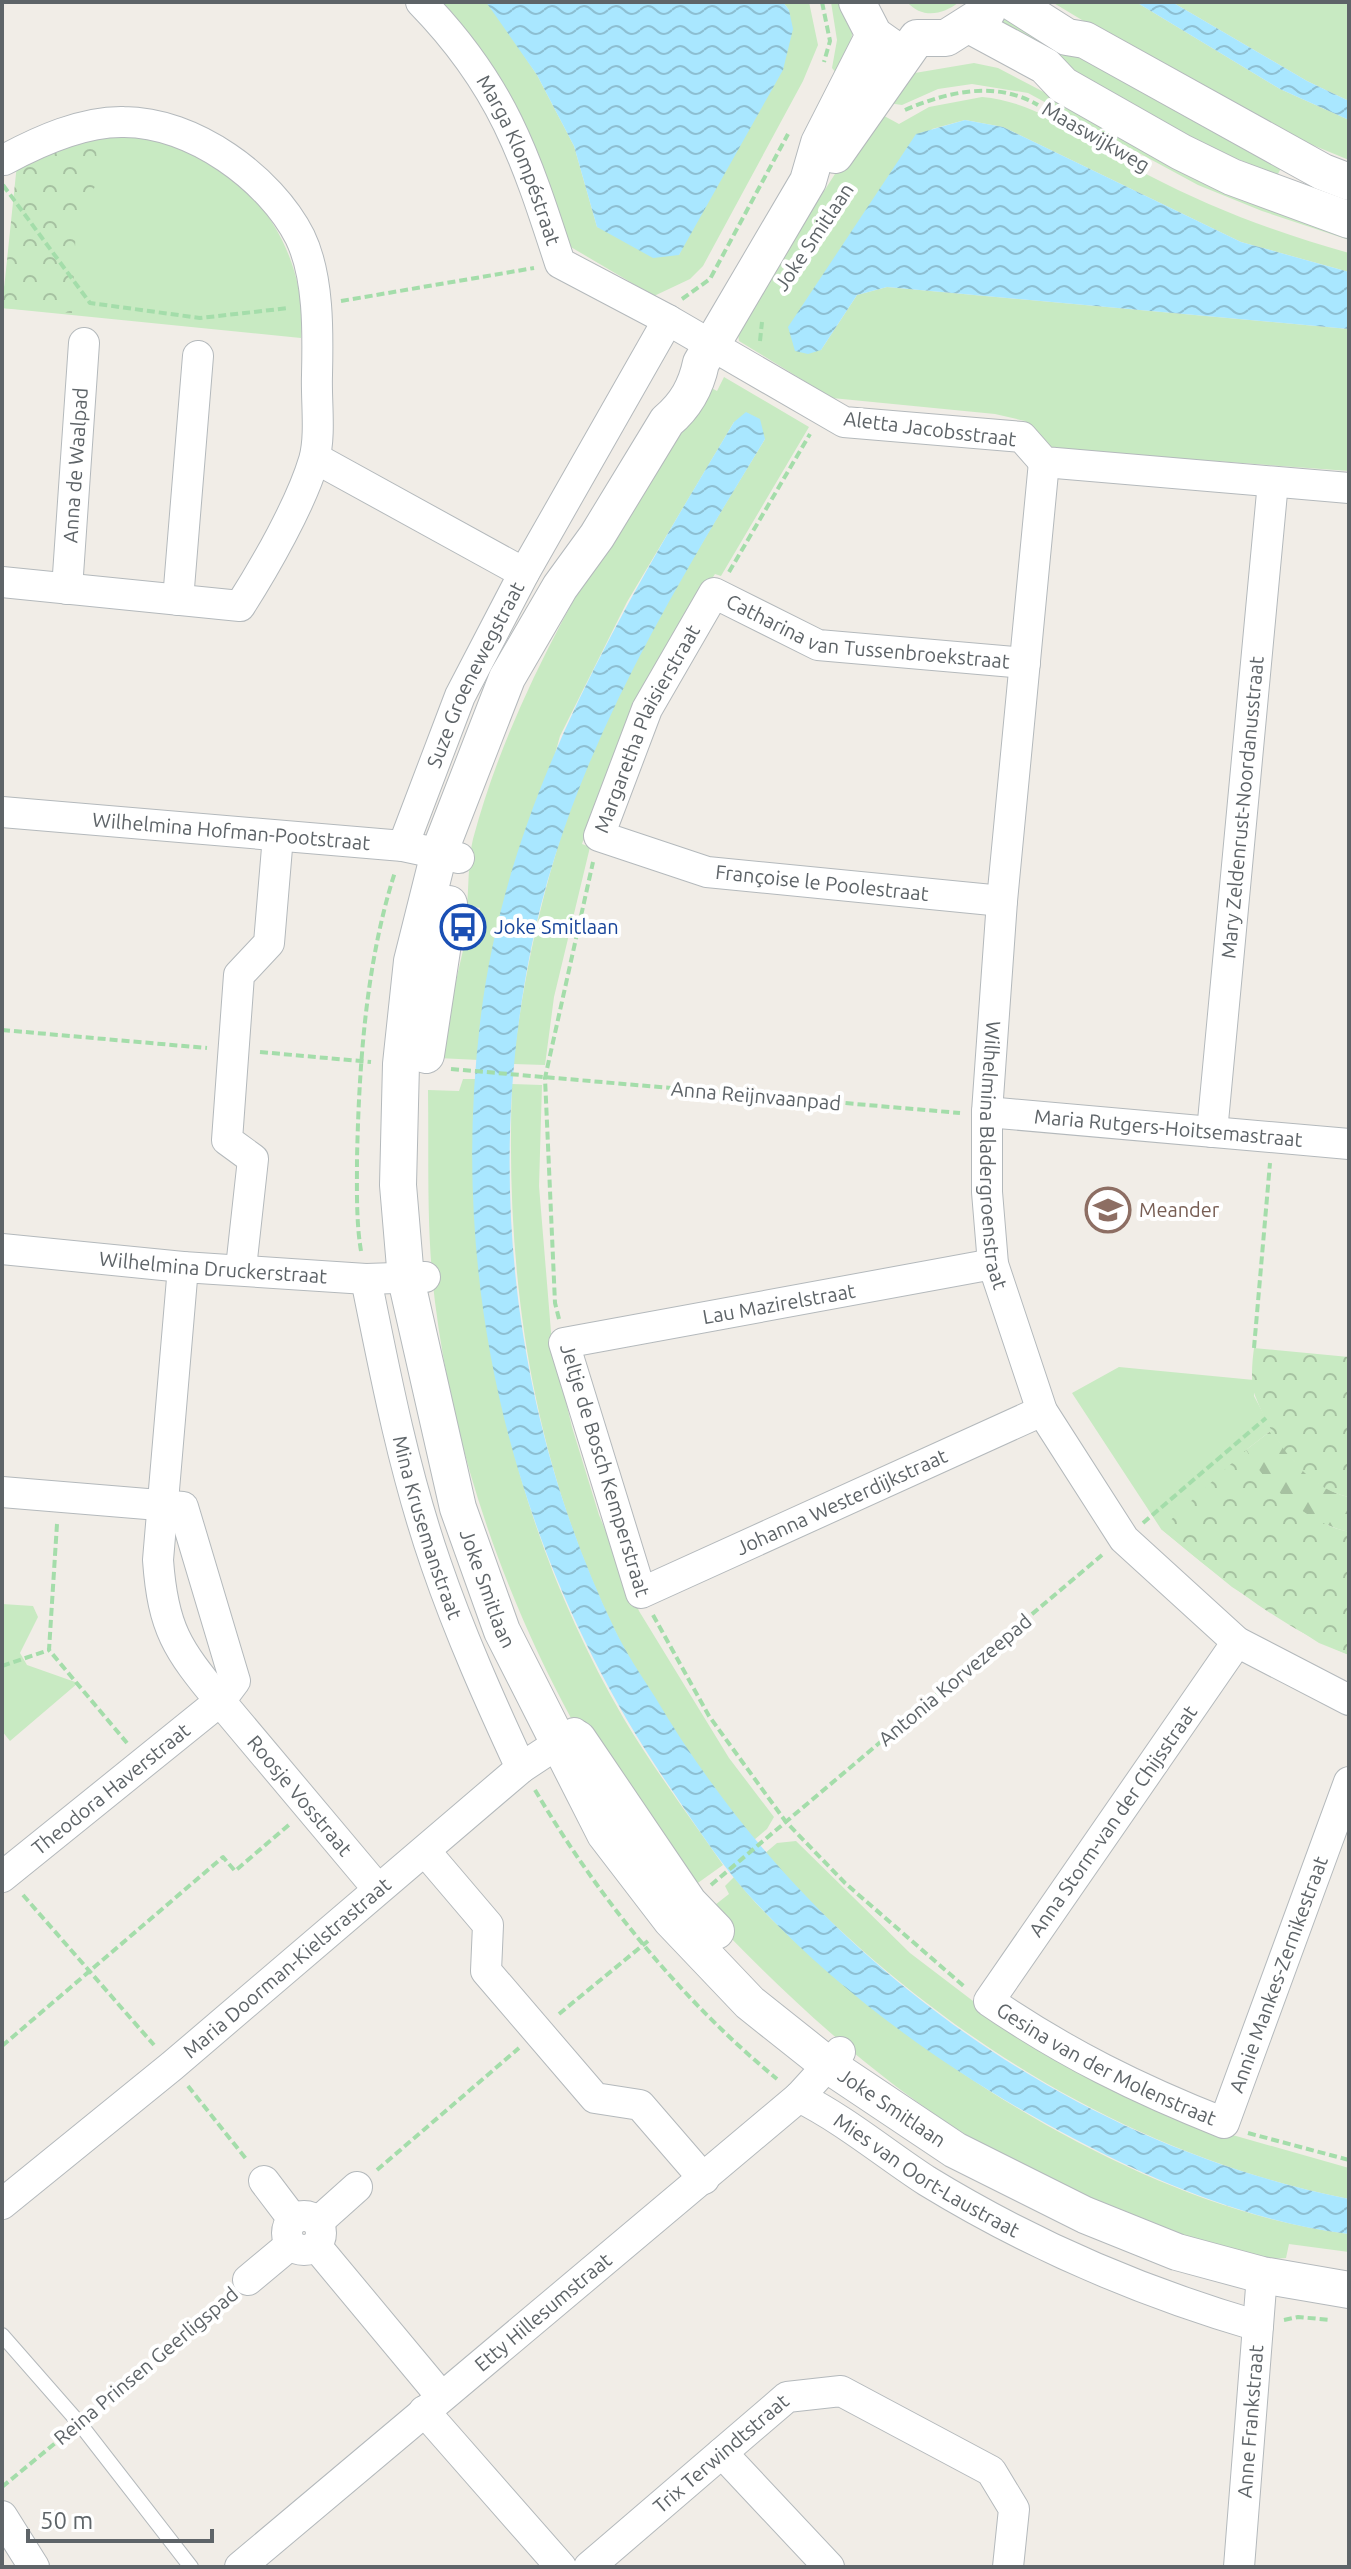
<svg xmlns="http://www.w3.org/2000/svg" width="1351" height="2569" font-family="Ubuntu,sans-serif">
<defs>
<pattern id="forest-firs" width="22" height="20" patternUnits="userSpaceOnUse" patternTransform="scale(2)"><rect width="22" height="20" fill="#c8eac2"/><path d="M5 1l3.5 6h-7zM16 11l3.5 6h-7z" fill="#a6c1a1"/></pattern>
<pattern id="park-crowns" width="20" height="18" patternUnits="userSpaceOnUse" patternTransform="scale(2)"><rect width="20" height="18" fill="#c8eac2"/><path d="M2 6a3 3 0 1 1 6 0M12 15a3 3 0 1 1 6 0" fill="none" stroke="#a6c1a1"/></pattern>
<pattern id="water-waves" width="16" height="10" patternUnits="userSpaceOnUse" patternTransform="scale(2)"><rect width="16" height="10" fill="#a9e7ff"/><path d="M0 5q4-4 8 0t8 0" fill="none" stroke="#8dbfd2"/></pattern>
</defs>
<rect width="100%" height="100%" fill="#f1ede7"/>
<g fill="#c8eac2">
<polygon points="434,2 486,2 493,9 537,75 574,146 597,227 679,255 789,10 783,2 809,2 818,45 803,81 703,266 690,279 654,296 564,243 544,169 501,81"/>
<path d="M831 2H848C856 36 853 43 837 74L832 68 837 40Z"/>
<path d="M907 2H959C943 15 922 19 907 2Z"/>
<polygon points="1052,2 1136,2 1280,89 1349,120 1349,160 1240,115"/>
<polygon points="1172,2 1349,2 1349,101 1307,81"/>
<polygon points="1005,8 1281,168 1277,176 1189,138 993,25"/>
<polygon points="974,63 998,68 1088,115 1349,227 1349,240 1262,211 1198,185 1028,93 972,84 938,89 902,105 888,103 903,75"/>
<path d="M982 97C1043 102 1095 148 1148 175 1211 208 1280 234 1349 253V272L1241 242 1003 127 965 120 932 129 821 350 857 295 887 287 1349 329V471L1052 449 1025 421 995 414 832 398 739 341 737 328 875 111 899 124 929 107Z"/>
<path d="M136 135C158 141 180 145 200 156 267 190 308 266 301 338L2 308V291L82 137Z"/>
<path d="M724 377 809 427 721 576 715 574 698 600 597 802 582 844 590 847 554 997 545 1065 513 1064C528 939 559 816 614 703 658 612 713 525 765 439L734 422 627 602 560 736 480 1024 479 1060 438 1058 468 929H476L480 908 467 906C469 884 468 860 473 839 517 674 616 528 702 383L717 391Z"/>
<path d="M463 1079H476C466 1304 510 1523 624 1719 654 1769 690 1817 723 1865L688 1890C651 1836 603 1777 572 1720 502 1591 453 1448 435 1302 426 1231 429 1160 428 1090L459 1091Z"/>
<path d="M512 1084 542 1085 539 1186 552 1344 572 1427 599 1515 639 1611 729 1758 774 1817 767 1829 754 1840C703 1775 652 1707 616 1633 531 1458 505 1276 512 1084Z"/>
<polygon points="1119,1367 1254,1380 1254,1396 1272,1430 1246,1450 1331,1528 1349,1532 1349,1655 1319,1643 1232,1587 1161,1529 1072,1393"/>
<polygon points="2,1604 33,1606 38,1617 20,1653 27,1665 78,1683 10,1741 2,1731"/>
<path d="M796 1841 910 1953 1015 2033 1194 2124 1349 2168V2199C1120 2154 921 2024 764 1854L777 1843Z"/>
<path d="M734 1877C763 1915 802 1948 838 1979 974 2095 1169 2212 1349 2234V2252L1289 2244 1286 2258C1237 2263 1192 2240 1148 2222 1118 2210 1087 2199 1058 2185 924 2124 806 2018 706 1912L729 1894 725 1886Z"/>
</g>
<path fill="url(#forest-firs)" d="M1272 1430C1288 1458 1316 1490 1349 1497V1532C1308 1523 1266 1487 1246 1450Z"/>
<g fill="url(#park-crowns)">
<polygon points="96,137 97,182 76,227 72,313 2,308 17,164"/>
<path d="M1254 1348 1349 1357V1497C1305 1489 1271 1437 1256 1398 1250 1385 1252 1362 1254 1348Z"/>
<path d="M1246 1450C1266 1487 1307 1523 1349 1532V1655C1279 1627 1219 1577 1161 1529Z"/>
</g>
<g fill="url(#water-waves)">
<polygon points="486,2 783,2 789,10 793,29 783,70 679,255 653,258 597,227 574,146 537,75"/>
<polygon points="1136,2 1172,2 1307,81 1349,101 1349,120 1280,89"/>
<polygon points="965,120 1003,127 1241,242 1349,272 1349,329 887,287 857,295 821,350 808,354 795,351 788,327 916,134"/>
<path d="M746 412 760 419 765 439C666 602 567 765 530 954 485 1181 515 1422 615 1630 626 1653 641 1675 655 1697 805 1951 1058 2141 1349 2199V2234C1243 2221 1139 2175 1047 2124 937 2064 831 1986 746 1892 716 1858 691 1818 665 1780 515 1557 448 1292 480 1023 506 799 621 611 734 422Z"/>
</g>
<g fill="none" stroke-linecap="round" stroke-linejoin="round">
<g stroke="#b4b9bc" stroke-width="16">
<polyline id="service" points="2,2335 80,2424 191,2567"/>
</g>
<g stroke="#b4b9bc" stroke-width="32">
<g id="minor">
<path id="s1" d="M421 2C502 85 525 155 560 263L668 320 844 422 1022 437 1044 462 1349 488"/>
<polyline points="315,458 524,573"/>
<path id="s2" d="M1044 462 1002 901 987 1112V1192L993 1264 1042 1411 1124 1539 1237 1642 1349 1700"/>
<path d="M2 582 240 606C265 567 301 504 314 460 321 435 316 401 317 375 318 333 319 276 300 237 270 178 193 122 124 122 83 121 39 141 4 160"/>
<path id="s3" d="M67 589 84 343"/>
<polyline points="178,600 198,356"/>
<path id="s4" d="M2 812 403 846 459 858"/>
<path id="s5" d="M403 846 460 696 524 573 668 320"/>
<path id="s6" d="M1002 901 707 872 599 836 647 709 714 593 818 645 1025 663"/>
<path id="s7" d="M987 1112 1349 1144"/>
<path id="s8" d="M1212 1132 1273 482"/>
<path id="s9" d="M2 1249 183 1267 366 1279 425 1277"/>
<path id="s10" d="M993 1264 564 1343 641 1593 1042 1411"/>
<polyline points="241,1268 253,1159 227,1140 239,975 269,943 278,836"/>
<path id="s11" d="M366 1279C385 1374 404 1472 436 1564 460 1634 490 1701 521 1768"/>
<path id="s12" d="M2 1492 183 1507 235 1681 220 1701 378 1889"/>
<path id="s13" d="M1237 1642 989 2001C1065 2053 1138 2089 1224 2123L1349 1782"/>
<polyline points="425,1851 488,1925 486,1971 595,2098 640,2105 704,2179"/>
<path id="s14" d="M2 1877 220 1701C177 1649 163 1629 158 1560L183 1267"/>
<path id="s15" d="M799 2097C845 2120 884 2153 927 2181 1030 2244 1141 2292 1258 2326"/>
<polyline points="264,2181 292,2218"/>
<path id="s16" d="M2 2204 172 2066 521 1768 574 1733"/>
<circle cx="304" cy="2233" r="17"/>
<polyline points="319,2221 357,2187"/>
<polyline points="317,2247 441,2396"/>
<polyline points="248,2280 290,2245"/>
<polyline points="424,2411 561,2567"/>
<polyline points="722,2453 829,2567"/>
<polyline points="2,2516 34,2567"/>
<path id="s17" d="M240 2567 799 2097 840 2052"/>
<path id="s18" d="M589 2567 787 2397 841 2391 991 2471 1014 2509 1008 2567"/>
<path id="s19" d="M1239 2567 1262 2275"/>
</g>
</g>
<g stroke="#b4b9bc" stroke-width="38">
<g id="tertiary">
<polyline points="857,2 874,35 891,47"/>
<polyline points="1012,2 1067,37 1085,40 1323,172 1349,182"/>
<polyline points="971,26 1045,66 1063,85 1181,152 1232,177 1349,220"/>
<path id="s20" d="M874 35 819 143 808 181 701 363C696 387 686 405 667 421L597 536 560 587 507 678 439 853 412 961 401 1064 398 1185 406 1279 458 1508 502 1631 605 1834 671 1920 750 2003 828 2065 955 2150 1085 2215 1177 2252 1262 2275 1349 2290"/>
<polyline points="835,155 917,38 946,38 987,12"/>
<polyline points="426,1055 449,904"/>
<polyline points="578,1739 689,1903 716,1931"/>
</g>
</g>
<g stroke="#a4ddaa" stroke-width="4" stroke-dasharray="8 4" stroke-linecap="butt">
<polyline points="822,2 830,41 824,62"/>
<path d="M905 110C947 92 995 80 1038 105"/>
<polyline points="3,185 90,303 200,318 289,308"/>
<polyline points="799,260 852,181"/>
<polyline points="682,299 710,279 788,134"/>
<polyline points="341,301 534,268"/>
<polyline points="760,341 762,322"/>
<polyline points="729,572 810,434"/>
<polyline points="2,1030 207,1048"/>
<polyline points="260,1052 371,1062"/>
<polyline points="451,1069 960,1113"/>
<path d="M361 1251C356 1221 357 1189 357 1159 359 1064 366 962 395 872"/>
<polyline points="559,1319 555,1303 545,1078 593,862"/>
<polyline points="1254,1348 1270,1163"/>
<polyline points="1143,1523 1266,1418"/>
<polyline points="57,1524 49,1650 127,1743"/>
<polyline points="653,1615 709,1716 786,1822 845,1883 966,1988"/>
<polyline points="2,1666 49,1650"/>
<path d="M535 1790C598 1897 681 2000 777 2079"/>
<polyline points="711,1885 1102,1555"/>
<polyline points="23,1895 154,2045"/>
<polyline points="559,2014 648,1941"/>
<polyline points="2,2046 223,1857 235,1871 291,1823"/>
<polyline points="188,2086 247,2160"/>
<polyline points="1248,2133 1349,2160"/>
<polyline points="377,2170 519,2048"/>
<polyline points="1284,2320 1298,2317 1331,2320"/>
<polyline points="93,2412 229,2295"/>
<polyline points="2,2487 65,2435"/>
</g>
<use href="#service" stroke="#fff" stroke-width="14"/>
<use href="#minor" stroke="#fff" stroke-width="30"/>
<use href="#tertiary" stroke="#fff" stroke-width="36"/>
</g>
<defs>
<g id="bus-ring" transform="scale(2.3)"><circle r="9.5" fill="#fff" stroke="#1a4fb4" stroke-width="1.5"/><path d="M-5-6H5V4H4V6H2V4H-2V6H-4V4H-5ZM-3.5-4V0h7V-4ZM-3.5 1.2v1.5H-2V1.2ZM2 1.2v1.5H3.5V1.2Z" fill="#1a4fb4"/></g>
<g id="school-ring" transform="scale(2.3)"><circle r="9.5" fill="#fff" stroke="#8d6e63" stroke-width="1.5"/><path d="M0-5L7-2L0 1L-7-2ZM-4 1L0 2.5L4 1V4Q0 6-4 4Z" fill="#8d6e63"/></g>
</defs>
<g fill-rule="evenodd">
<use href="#bus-ring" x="463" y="927"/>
<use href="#school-ring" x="1108" y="1210"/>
</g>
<g text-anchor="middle" stroke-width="8" stroke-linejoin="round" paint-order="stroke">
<g font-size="20" fill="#5e6468" stroke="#fff">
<text transform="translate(1096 137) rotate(30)" y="7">Maaswijkweg</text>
<text dy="7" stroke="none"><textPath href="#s1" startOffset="188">Marga Klompéstraat</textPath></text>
<text transform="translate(814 237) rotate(-56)" y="7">Joke Smitlaan</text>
<text transform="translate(930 429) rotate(7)" y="7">Aletta Jacobsstraat</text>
<text dy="7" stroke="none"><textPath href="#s3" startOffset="124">Anna de Waalpad</textPath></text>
<text dy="7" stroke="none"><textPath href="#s6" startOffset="842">Catharina van Tussenbroekstraat</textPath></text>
<text dy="7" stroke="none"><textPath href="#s5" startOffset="186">Suze Groenewegstraat</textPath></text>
<text dy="7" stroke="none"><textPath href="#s6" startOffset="528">Margaretha Plaisierstraat</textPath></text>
<text dy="7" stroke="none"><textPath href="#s8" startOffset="326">Mary Zeldenrust-Noordanusstraat</textPath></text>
<text dy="7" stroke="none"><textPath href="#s4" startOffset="230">Wilhelmina Hofman-Pootstraat</textPath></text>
<text transform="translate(822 883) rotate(6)" y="7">Françoise le Poolestraat</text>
<text transform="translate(756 1096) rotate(5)" y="7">Anna Reijnvaanpad</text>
<text dy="7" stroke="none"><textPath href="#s7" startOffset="182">Maria Rutgers-Hoitsemastraat</textPath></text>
<text dy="7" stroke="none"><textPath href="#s2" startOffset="696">Wilhelmina Bladergroenstraat</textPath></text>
<text dy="7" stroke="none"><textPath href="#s9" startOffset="212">Wilhelmina Druckerstraat</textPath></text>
<text transform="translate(779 1304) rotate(-10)" y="7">Lau Mazirelstraat</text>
<text transform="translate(605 1470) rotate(73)" y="7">Jeltje de Bosch Kemperstraat</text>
<text dy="7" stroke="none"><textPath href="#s10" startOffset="918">Johanna Westerdijkstraat</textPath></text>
<text dy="7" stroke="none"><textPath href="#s11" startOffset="256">Mina Krusemanstraat</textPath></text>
<text dy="7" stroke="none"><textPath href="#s20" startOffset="1682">Joke Smitlaan</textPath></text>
<text transform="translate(955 1680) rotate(-40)" y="7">Antonia Korvezeepad</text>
<text dy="7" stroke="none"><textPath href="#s14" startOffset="140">Theodora Haverstraat</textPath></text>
<text dy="7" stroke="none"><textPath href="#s12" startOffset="512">Roosje Vosstraat</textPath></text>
<text transform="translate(1113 1821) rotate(-55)" y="7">Anna Storm-van der Chijsstraat</text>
<text dy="7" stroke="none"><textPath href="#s16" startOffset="370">Maria Doorman-Kielstrastraat</textPath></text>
<text dy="7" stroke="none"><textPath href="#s13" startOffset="860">Annie Mankes-Zernikestraat</textPath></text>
<text dy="7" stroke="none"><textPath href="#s13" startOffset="570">Gesina van der Molenstraat</textPath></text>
<text dy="7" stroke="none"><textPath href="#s20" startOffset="2354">Joke Smitlaan</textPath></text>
<text dy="7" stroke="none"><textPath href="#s15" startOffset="150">Mies van Oort-Laustraat</textPath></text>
<text dy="7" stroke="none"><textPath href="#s17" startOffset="396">Etty Hillesumstraat</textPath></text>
<text transform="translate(146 2366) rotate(-40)" y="7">Reina Prinsen Geerligspad</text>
<text dy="7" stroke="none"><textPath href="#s19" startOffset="146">Anne Frankstraat</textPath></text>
<text dy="7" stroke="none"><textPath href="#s18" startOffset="174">Trix Terwindtstraat</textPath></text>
</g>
<g font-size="20" fill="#164399" stroke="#fff" text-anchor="start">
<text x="494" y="934">Joke Smitlaan</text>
</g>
<g font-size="20" fill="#785e54" stroke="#fff" text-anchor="start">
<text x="1139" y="1217">Meander</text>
</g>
</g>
<rect width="1351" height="2569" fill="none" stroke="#5e6468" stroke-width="8"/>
<path d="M28 2529v12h184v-12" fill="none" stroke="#5e6468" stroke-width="4"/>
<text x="40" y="2529" font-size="24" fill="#5e6468" stroke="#ffffff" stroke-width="6" paint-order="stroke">50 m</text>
</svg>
